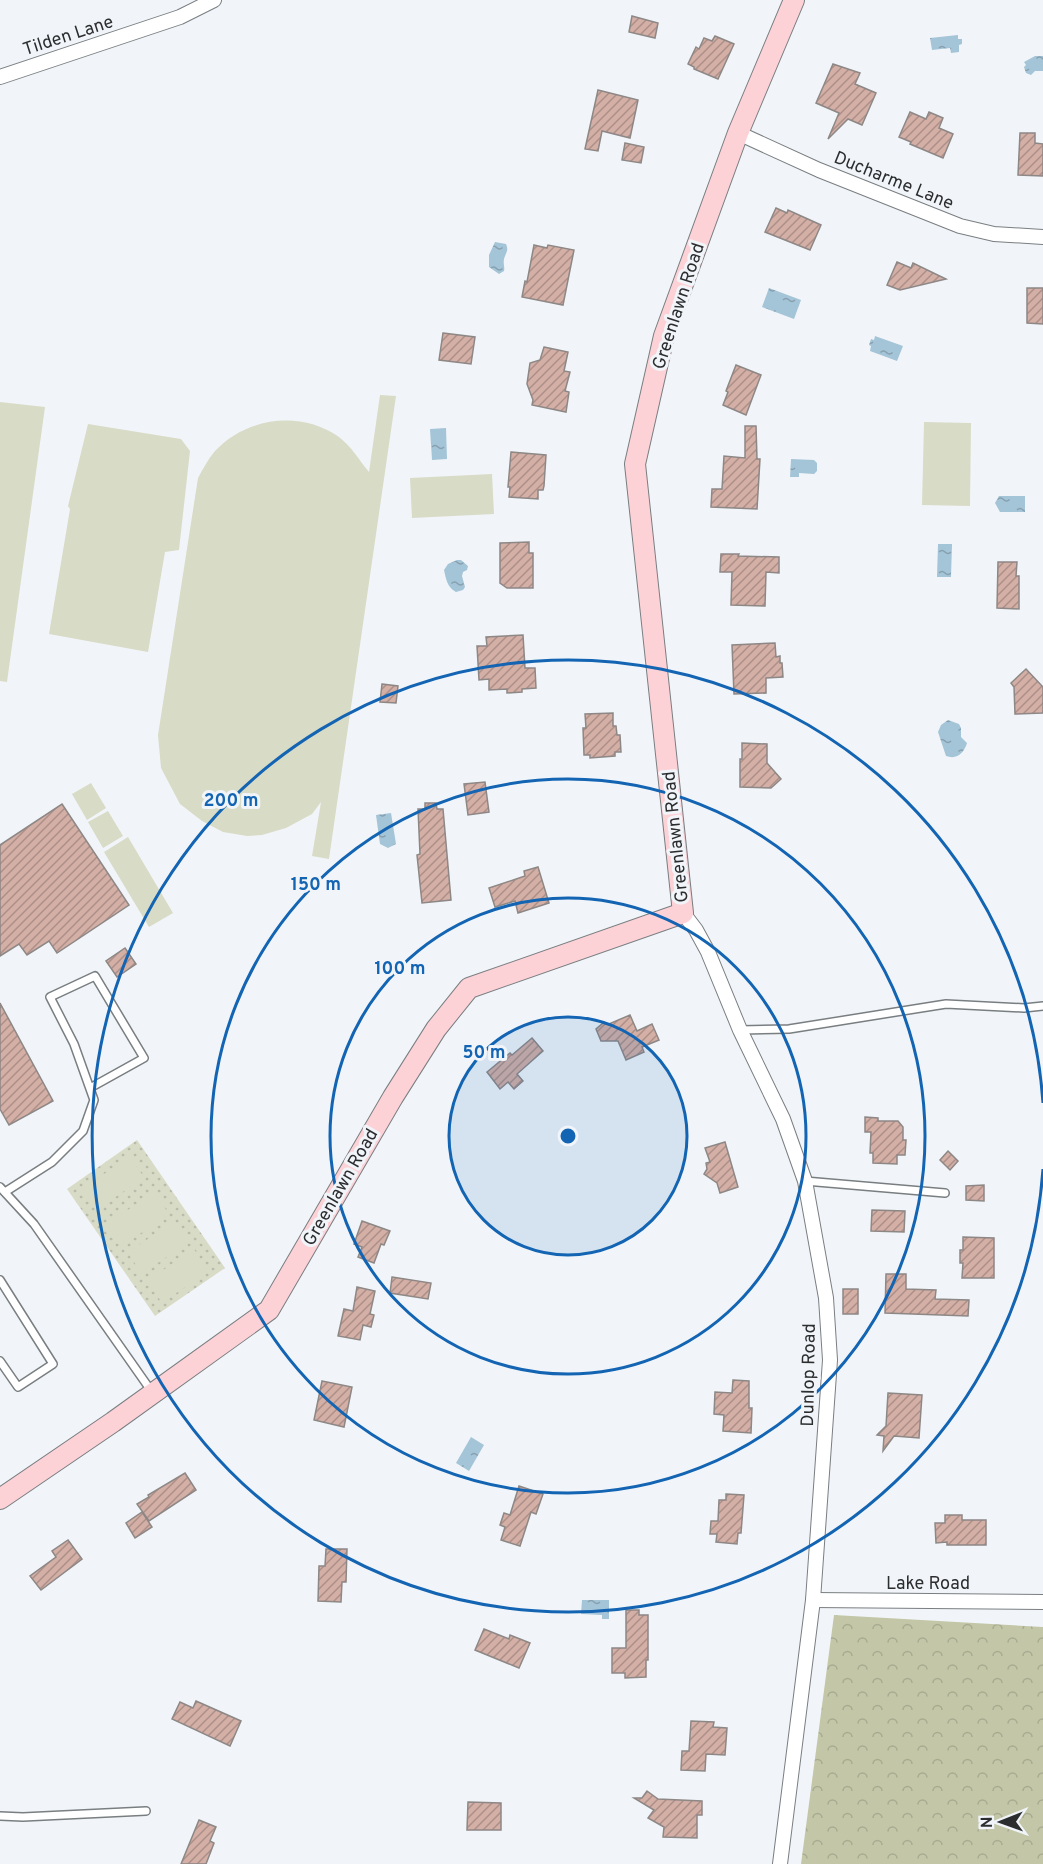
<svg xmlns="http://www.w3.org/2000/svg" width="1043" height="1864" font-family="Overpass,sans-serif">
<defs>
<pattern id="forest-crowns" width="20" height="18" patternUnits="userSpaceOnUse" patternTransform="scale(1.5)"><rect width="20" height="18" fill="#c3c7a7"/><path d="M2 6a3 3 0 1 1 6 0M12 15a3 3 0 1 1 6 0" fill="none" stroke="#a8ab90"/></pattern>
<pattern id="park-dots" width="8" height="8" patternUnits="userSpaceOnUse" patternTransform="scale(1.5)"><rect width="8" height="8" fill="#d8dbc6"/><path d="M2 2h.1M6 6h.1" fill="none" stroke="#babcaa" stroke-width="1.8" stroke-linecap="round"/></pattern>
<pattern id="water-ripples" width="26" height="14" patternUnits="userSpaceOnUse" patternTransform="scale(1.5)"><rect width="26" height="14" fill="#a4c4d7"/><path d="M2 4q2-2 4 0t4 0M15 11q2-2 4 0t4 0" fill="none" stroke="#86a0af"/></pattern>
<pattern id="building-hatch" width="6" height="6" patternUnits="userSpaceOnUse" patternTransform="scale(1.5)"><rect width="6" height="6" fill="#d4afa6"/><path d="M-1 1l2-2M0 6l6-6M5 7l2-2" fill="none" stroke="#ac8f88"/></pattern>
</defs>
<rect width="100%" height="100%" fill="#f1f5f9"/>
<polygon fill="url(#forest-crowns)" points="834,1615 1043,1627 1043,1864 801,1864"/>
<polygon fill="url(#park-dots)" points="137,1140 225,1268 155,1316 67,1189"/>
<g fill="#d8dbc6">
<path d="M380 395 396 396 329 859 312 856 321 802 312 814 286 828 262 835 247 836 223 832 202 821 180 804 161 768 158 735 198 478C203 469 208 459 215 451 247 417 301 410 339 437 352 447 359 460 369 472Z"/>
<polygon points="0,402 45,407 7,682 0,681"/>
<polygon points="924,422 971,423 970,506 922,505"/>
<polygon points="88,424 181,439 190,451 179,550 165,552 148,652 49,634 70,509 68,506"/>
<polygon points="492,474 494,514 412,518 410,478"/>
<polygon points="91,783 106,808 87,820 72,794"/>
<polygon points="108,811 123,836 103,848 88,822"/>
<polygon points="128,837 173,913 149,927 104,852"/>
<polygon points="129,1156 144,1177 97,1210 83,1189"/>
<polygon points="154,1192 169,1214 122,1246 107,1224"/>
<polygon points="173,1221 188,1242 142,1274 128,1253"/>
<polygon points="194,1249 208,1271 162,1303 147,1281"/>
</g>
<g fill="url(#water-ripples)">
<polygon points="958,35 958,39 962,39 962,44 959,45 959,52 951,53 950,48 932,50 930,38"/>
<polygon points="1035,56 1043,56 1043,71 1035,71 1031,75 1026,73 1024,67 1026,65 1024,62"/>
<path d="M495 242 506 244C509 251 506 252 504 259 503 264 505 267 504 271L499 274 489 267V255Z"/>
<polygon points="769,288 801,300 794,319 762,307"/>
<polygon points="875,336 903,346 897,361 870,351 871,346 869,345 871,339 874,340"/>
<polygon points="446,428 447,459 432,460 430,429"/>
<polygon points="791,459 814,460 817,463 817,471 814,474 799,473 799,477 790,477"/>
<polygon points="999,496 1025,496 1025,512 1000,512 995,503"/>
<polygon points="938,544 952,544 951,577 937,577"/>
<path d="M457 560H461L468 566 467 570 463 572 462 576 465 587 463 590 456 592C447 587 446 579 444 570L448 564Z"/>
<path d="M948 720 959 724 961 728V737L967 743C964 753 957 760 946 756L938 732 941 725Z"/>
<polygon points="391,813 396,844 388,848 380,844 376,815"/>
<polygon points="471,1437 484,1445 469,1471 456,1463"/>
<polygon points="582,1600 609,1600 609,1619 602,1619 602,1615 581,1614"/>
</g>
<g fill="url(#building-hatch)" stroke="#8d8786" stroke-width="1.5">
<polygon points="632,16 658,23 655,38 629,32"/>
<polygon points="715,36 734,44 718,79 694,69 694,67 688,64 696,47 699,49 704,38 712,41"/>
<polygon points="833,64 860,73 855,84 876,93 862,125 848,119 828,139 839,113 816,103"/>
<polygon points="598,90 638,100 630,138 602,131 598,151 585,149"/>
<polygon points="910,112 926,119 929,112 943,118 939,128 953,134 943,158 910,144 911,142 899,137"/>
<polygon points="1020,133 1035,133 1035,143 1043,144 1043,176 1018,175"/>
<polygon points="625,143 644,147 641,163 622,160"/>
<polygon points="776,208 787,213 788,210 821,225 810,250 765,232"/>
<polygon points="534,245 547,248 548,245 574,250 563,305 522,297 525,281 527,282"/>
<polygon points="897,262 911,268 913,263 946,279 900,290 887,285"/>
<polygon points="1027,288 1043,288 1043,324 1027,323"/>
<polygon points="443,333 475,337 471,364 439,360"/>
<polygon points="544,347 568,352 564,371 570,372 565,391 569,392 566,412 532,405 533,400 527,384 530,363 540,360"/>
<polygon points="736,365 761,375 746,415 723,405 728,392 726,391"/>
<polygon points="745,426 756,426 757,459 760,459 757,509 711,507 712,489 722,489 724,456 745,458"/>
<polygon points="511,452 546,455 544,486 543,490 538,490 538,499 509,497 510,487 508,487"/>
<polygon points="529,542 529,553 533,553 533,588 507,588 500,583 500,543"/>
<polygon points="721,554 739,554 738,556 779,557 779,573 766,572 765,606 731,605 732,572 720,572"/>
<polygon points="998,562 1017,562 1016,576 1019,576 1019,609 997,608"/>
<polygon points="523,635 525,668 535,668 536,688 522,689 522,692 507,693 507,689 489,690 489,679 479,680 477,646 487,646 486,637"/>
<polygon points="775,643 776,657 780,656 780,663 782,663 783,677 766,678 766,693 734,694 732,645"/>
<polygon points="1026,669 1043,687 1043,713 1015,714 1014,687 1011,683"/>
<polygon points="382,684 398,686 396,703 380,702"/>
<polygon points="613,713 613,726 616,726 617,735 620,735 621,752 615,752 615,756 590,758 590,755 584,755 583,728 586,728 585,714"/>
<polygon points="742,743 767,744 767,763 781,779 771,788 740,787 740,759 742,759"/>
<polygon points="485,782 489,812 468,815 464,784"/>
<polygon points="425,803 436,803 437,809 443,809 451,900 422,903 417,855 420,854 418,809 425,809"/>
<polygon points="62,804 129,905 57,953 49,941 27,955 19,944 0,956 0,845"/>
<polygon points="538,867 549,903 518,913 515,901 495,907 489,888 525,876 524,871"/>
<polygon points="125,948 136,964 117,977 106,961"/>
<polygon points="0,1003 53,1101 9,1125 0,1109"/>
<polygon points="630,1015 637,1031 652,1024 659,1040 642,1047 644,1052 626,1060 618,1041 601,1041 596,1029 603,1023 609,1024"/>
<polygon points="532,1038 543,1051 517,1074 523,1081 514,1089 508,1082 500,1089 487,1072 510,1053 512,1055"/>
<polygon points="865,1117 878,1118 878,1121 898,1121 903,1127 903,1140 906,1140 905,1155 897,1155 897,1164 873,1163 873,1153 870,1153 871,1132 865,1132"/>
<polygon points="725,1142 738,1187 720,1193 717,1183 704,1174 707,1169 706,1163 710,1162 705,1148"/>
<polygon points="948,1151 958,1161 950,1170 940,1160"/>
<polygon points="984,1185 984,1201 966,1200 966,1186"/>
<polygon points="872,1210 905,1211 904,1232 871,1231"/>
<polygon points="362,1221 390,1231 384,1245 381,1244 374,1263 358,1257 362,1247 354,1244"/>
<polygon points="963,1237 994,1238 994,1278 962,1278 963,1263 960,1263 960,1250 963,1250"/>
<polygon points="886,1274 906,1274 906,1289 936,1290 935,1299 969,1300 968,1316 885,1313"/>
<polygon points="392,1277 431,1283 428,1299 390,1293"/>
<polygon points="357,1287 375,1291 370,1314 374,1315 371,1327 363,1325 360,1340 338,1336 344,1309 353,1311"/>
<rect x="843" y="1289" width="15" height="25"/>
<polygon points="733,1380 749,1381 749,1408 752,1408 751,1433 723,1431 724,1415 714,1414 715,1392 732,1393"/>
<polygon points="322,1381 352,1387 344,1427 314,1420"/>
<polygon points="888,1393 922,1395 919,1438 894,1436 883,1451 884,1436 877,1435 886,1426"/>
<polygon points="185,1473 196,1490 149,1521 137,1504 149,1497 148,1495"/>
<polygon points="519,1486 543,1494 536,1514 531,1512 520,1546 501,1540 505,1527 500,1525 504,1513 510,1515"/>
<polygon points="726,1494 744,1495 741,1533 738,1533 737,1544 716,1542 717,1534 710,1534 711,1521 718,1521 719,1500 726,1500"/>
<polygon points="142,1512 152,1527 135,1538 126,1523"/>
<polygon points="945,1515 962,1515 962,1520 986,1520 986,1545 947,1545 947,1542 936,1543 935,1523 945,1523"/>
<polygon points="68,1540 82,1559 41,1590 30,1576 56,1557 52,1551"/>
<polygon points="326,1549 347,1549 346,1582 342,1582 341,1602 318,1601 319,1566 325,1566"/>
<polygon points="626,1610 639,1610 639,1615 648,1615 648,1660 646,1660 646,1677 625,1678 625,1673 612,1673 612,1648 626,1648"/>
<polygon points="484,1629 509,1639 510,1635 530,1643 519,1668 475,1650"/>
<polygon points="196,1701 241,1721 230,1746 172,1719 180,1702 193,1708"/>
<polygon points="691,1721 714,1722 713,1727 727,1728 725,1755 706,1754 705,1771 681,1770 682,1751 689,1751"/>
<polygon points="647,1791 658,1799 702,1801 702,1815 697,1815 697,1838 663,1837 664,1827 648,1818 654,1810 634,1798 642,1798"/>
<polygon points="468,1802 501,1803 501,1830 467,1830"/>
<polygon points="199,1820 216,1827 210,1841 214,1843 206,1864 181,1864"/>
</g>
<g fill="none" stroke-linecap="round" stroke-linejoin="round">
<g stroke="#797e81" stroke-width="10">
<g id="service">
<polyline points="740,1030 789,1029 946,1004 1024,1008 1043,1006"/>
<polyline points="805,1181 945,1193"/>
<polyline points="0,1187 34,1224 152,1392"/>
<polyline points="5,1192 52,1162 83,1131 94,1100 74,1044 50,997 95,976 144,1058 90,1088"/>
<polyline points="0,1280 53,1364 18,1387 0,1361"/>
<polyline points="0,1816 23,1817 146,1811"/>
</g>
</g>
<g stroke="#797e81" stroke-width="16">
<g id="minor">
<polyline points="0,77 180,17 214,0"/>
<polyline points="738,133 819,170 960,226 994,234 1043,237"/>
<polyline points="683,913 696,930 708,952 740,1030 783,1119 805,1181 826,1298 830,1360 813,1600 780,1864"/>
<polyline points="813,1600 1043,1602"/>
</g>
</g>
<g stroke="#797e81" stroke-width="22">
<polyline id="secondary" points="0,1499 113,1422 269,1310 393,1097 436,1029 469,988 683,913 635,464 664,336 738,133 794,0"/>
</g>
<use href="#service" stroke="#fff" stroke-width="7"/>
<use href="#minor" stroke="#fff" stroke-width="14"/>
<use href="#secondary" stroke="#fdd2d7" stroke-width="20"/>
</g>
<circle cx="568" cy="1136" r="119" fill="#1364b2" fill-opacity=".12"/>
<g fill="none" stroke="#1364b2" stroke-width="3">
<circle cx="568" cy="1136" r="119"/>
<circle cx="568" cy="1136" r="238"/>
<circle cx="568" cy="1136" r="357"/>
<path d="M1043 1169A476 476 0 1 1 1043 1103"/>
</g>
<g text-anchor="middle" stroke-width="6" stroke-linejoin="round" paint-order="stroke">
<g font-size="18" fill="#2c2d2f" stroke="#f1f5f9">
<text transform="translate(68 35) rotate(-18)" y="6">Tilden Lane</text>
<text transform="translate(894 180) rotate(22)" y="6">Ducharme Lane</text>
<text transform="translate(678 306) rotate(-72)" y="6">Greenlawn Road</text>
<text transform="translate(675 837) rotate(-96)" y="6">Greenlawn Road</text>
<text transform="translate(340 1187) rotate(-60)" y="6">Greenlawn Road</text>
<text transform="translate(808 1375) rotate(-89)" y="6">Dunlop Road</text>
<text x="928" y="1589">Lake Road</text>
</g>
</g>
<circle cx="568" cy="1136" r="9" fill="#1364b2" stroke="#f1f5f9" stroke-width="3"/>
<g font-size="18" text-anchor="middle" font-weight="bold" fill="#1364b2" stroke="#f1f5f9" stroke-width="6" stroke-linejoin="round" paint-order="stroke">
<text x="231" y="806">200 m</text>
<text x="316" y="890">150 m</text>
<text x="400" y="974">100 m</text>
<text x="484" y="1058">50 m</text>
</g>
<g transform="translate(1001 1822) rotate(269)" stroke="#f1f5f9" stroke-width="4.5" paint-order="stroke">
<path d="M0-4.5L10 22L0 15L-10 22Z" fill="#2c2d2f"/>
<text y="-9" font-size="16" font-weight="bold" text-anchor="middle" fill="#2c2d2f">N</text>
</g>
</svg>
